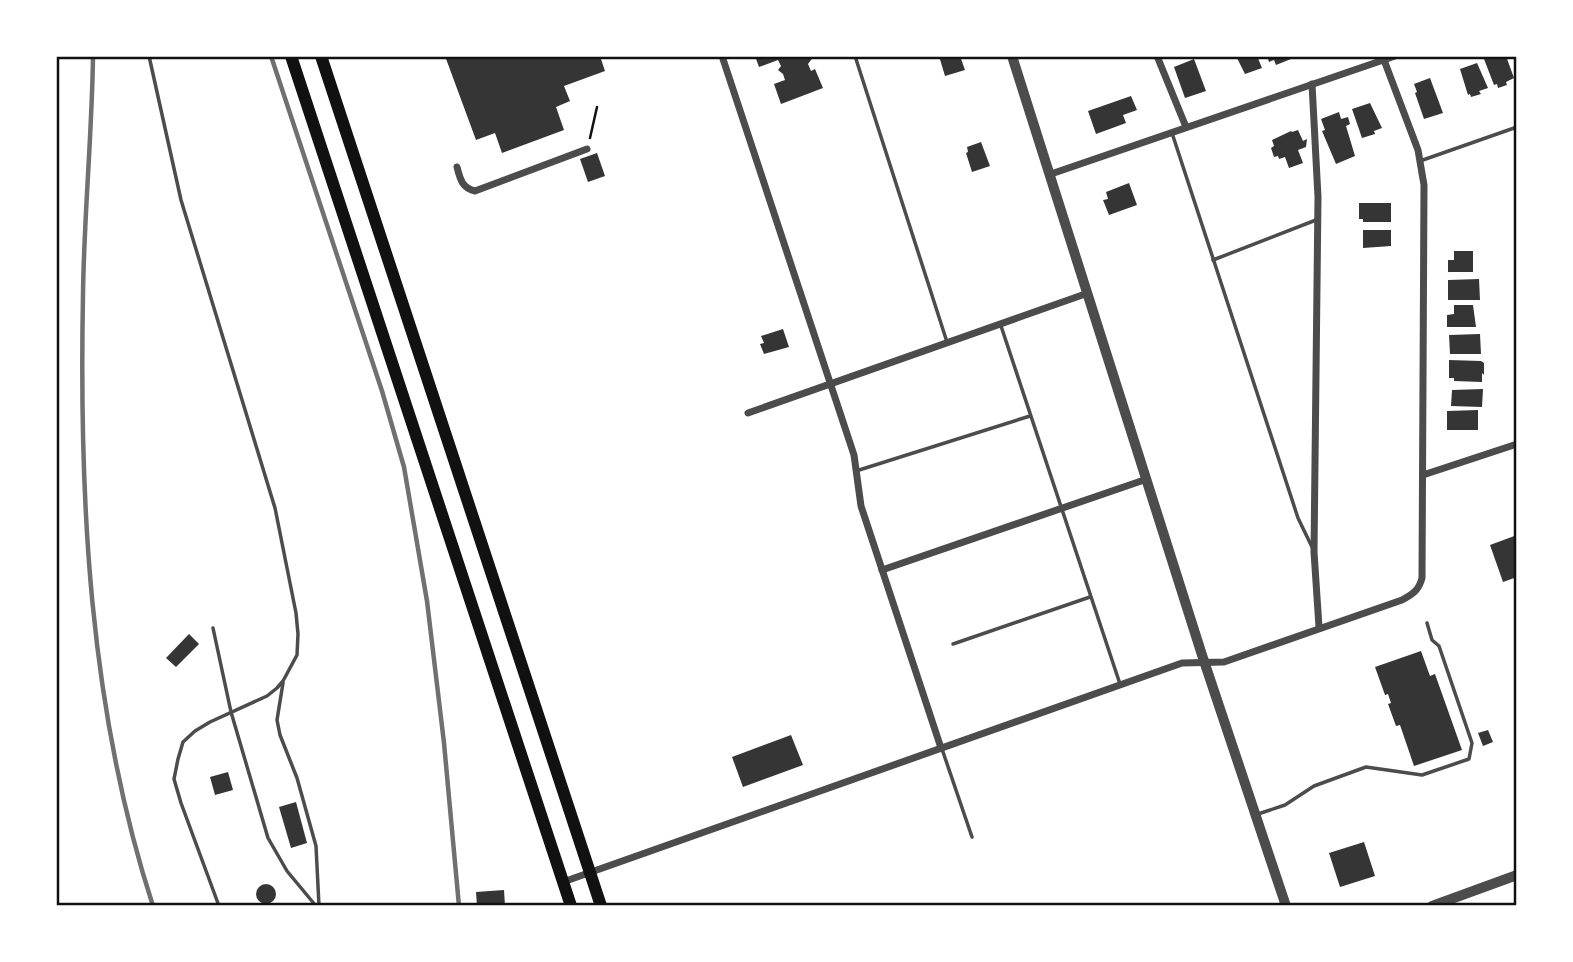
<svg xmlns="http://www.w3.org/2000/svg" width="1573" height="962" font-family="'IBM Plex Sans',sans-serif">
<rect width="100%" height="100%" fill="#fff"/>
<g fill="#353535">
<polygon points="445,56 600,56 605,71 564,86 570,101 556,107 564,130 502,153 495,133 476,140"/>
<polygon points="755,56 814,56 808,64 811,71 815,69 823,88 781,104 774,84 785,80 783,74 778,70 781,66 778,60 759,67"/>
<polygon points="939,56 960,56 965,70 945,76"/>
<polygon points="1236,56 1257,56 1262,68 1245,74"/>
<polygon points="1267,56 1290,56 1291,59 1276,65 1274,60 1269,62"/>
<polygon points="1491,56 1506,56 1514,78 1506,82 1507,85 1498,88 1497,84 1494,85 1484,59"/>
<polygon points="1194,59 1206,91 1185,98 1174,67"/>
<polygon points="1477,63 1488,88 1479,91 1481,94 1471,97 1470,94 1468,95 1460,69"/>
<polygon points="1430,78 1443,113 1424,119 1415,93 1417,92 1414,84"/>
<polygon points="1131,96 1137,110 1123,115 1126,123 1096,134 1088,111"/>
<polygon points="1370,103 1382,128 1374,131 1375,134 1362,138 1352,109"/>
<polygon points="1339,112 1341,119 1348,117 1350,124 1346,126 1355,156 1336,164 1322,131 1325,130 1321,119"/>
<polygon points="1298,130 1303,141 1307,139 1306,147 1298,150 1303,163 1289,168 1285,157 1279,159 1278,156 1274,157 1271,148 1274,146 1272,140 1291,131 1292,132"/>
<polygon points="981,142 990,166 972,172 966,153 968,152 967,147"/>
<polygon points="597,153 605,176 588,182 580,159"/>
<polygon points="1129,183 1137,205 1109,215 1103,200 1108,199 1106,192"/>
<polygon points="1359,203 1391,203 1391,222 1363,222 1363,219 1359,219"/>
<polygon points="1363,230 1391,230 1391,246 1363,248"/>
<polygon points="1454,251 1473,251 1473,272 1448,272 1448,260 1454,260"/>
<polygon points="1479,279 1480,300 1448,300 1448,280"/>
<polygon points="1454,305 1473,305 1476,327 1447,327 1447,315 1454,314"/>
<polygon points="783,329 789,347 764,354 760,344 764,343 761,336"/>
<polygon points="1480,334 1481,354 1450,354 1449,335"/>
<polygon points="1449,360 1481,361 1484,363 1484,375 1482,373 1482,382 1454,381 1454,378 1449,378"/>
<polygon points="1483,389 1482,407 1451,406 1452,390"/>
<polygon points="1478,410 1478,430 1447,430 1447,411"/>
<polygon points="1517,535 1517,577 1503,582 1490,545"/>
<polygon points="189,634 199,644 176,667 166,658"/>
<polygon points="1421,651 1430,676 1435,674 1462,750 1414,766 1400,725 1396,726 1388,704 1391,703 1388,694 1385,695 1375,667"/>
<polygon points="1488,730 1493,742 1483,746 1478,733"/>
<polygon points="791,735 803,765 743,787 732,757"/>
<polygon points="228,772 233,790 215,795 210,777"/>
<polygon points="296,802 307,843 291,848 279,807"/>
<polygon points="1364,842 1375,876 1340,887 1329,853"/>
<circle cx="266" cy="894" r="10"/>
<polygon points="504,890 505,906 477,906 476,892"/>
</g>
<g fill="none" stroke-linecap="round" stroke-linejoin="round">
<polyline stroke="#111" stroke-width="2.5" points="590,138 597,107"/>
<g stroke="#4c4c4c" stroke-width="3.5">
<polyline points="149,56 181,200 275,508 296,613 298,634 297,655 283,681 277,688 267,696 210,722 195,731 183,742 178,759 174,779 181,803 219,906"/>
<polyline points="855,56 947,342"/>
<polyline points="1172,133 1298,518 1312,547"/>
<polyline points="1420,161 1517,127"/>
<polyline points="1213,260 1316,220"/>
<polyline points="1001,326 1120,684"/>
<polyline points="856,471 1030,416"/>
<polyline points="213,628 231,712 268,838 287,871 316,906"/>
<polyline points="953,644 1090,597"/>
<polyline points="283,683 277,720 280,735 297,778 316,846 319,906"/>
<polyline points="942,749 972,837"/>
<polyline points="1258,814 1285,805 1314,786 1366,767 1422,775 1469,759 1472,743 1439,646 1432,640 1427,623"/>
</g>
<g stroke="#4c4c4c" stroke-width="7">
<polyline points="722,56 854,455 861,506 941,748"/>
<polyline points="1157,56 1186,127"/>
<polyline points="1312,84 1318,197 1314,552 1319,627"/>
<path d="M457 167C460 179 462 188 475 191L587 149"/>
<polyline points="1051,174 1395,56"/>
<polyline points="748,413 1088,293"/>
<polyline points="1423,475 1517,444"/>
<polyline points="882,570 1147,479"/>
<path d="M563 882 1182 663 1224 662 1402 600C1413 594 1419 590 1422 578L1424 185 1418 150 1384 60"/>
</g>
<g stroke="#4c4c4c" stroke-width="10">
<polyline points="1012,56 1202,655 1286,906"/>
<polyline points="1432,906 1517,875"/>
</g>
<g stroke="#111" stroke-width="12">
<polyline points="291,56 571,906"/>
<polyline points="321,56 601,906"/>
</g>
<g stroke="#707070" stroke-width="4.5">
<path d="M93 56C92 135 84 215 83 294 79 499 89 709 153 906"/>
<polyline points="271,56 382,391 404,467 427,601 444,743 459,906"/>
</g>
</g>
<rect width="1573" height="962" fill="none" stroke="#ffffff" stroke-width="116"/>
<rect x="58" y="58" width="1457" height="846" fill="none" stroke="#111" stroke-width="2.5"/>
</svg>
